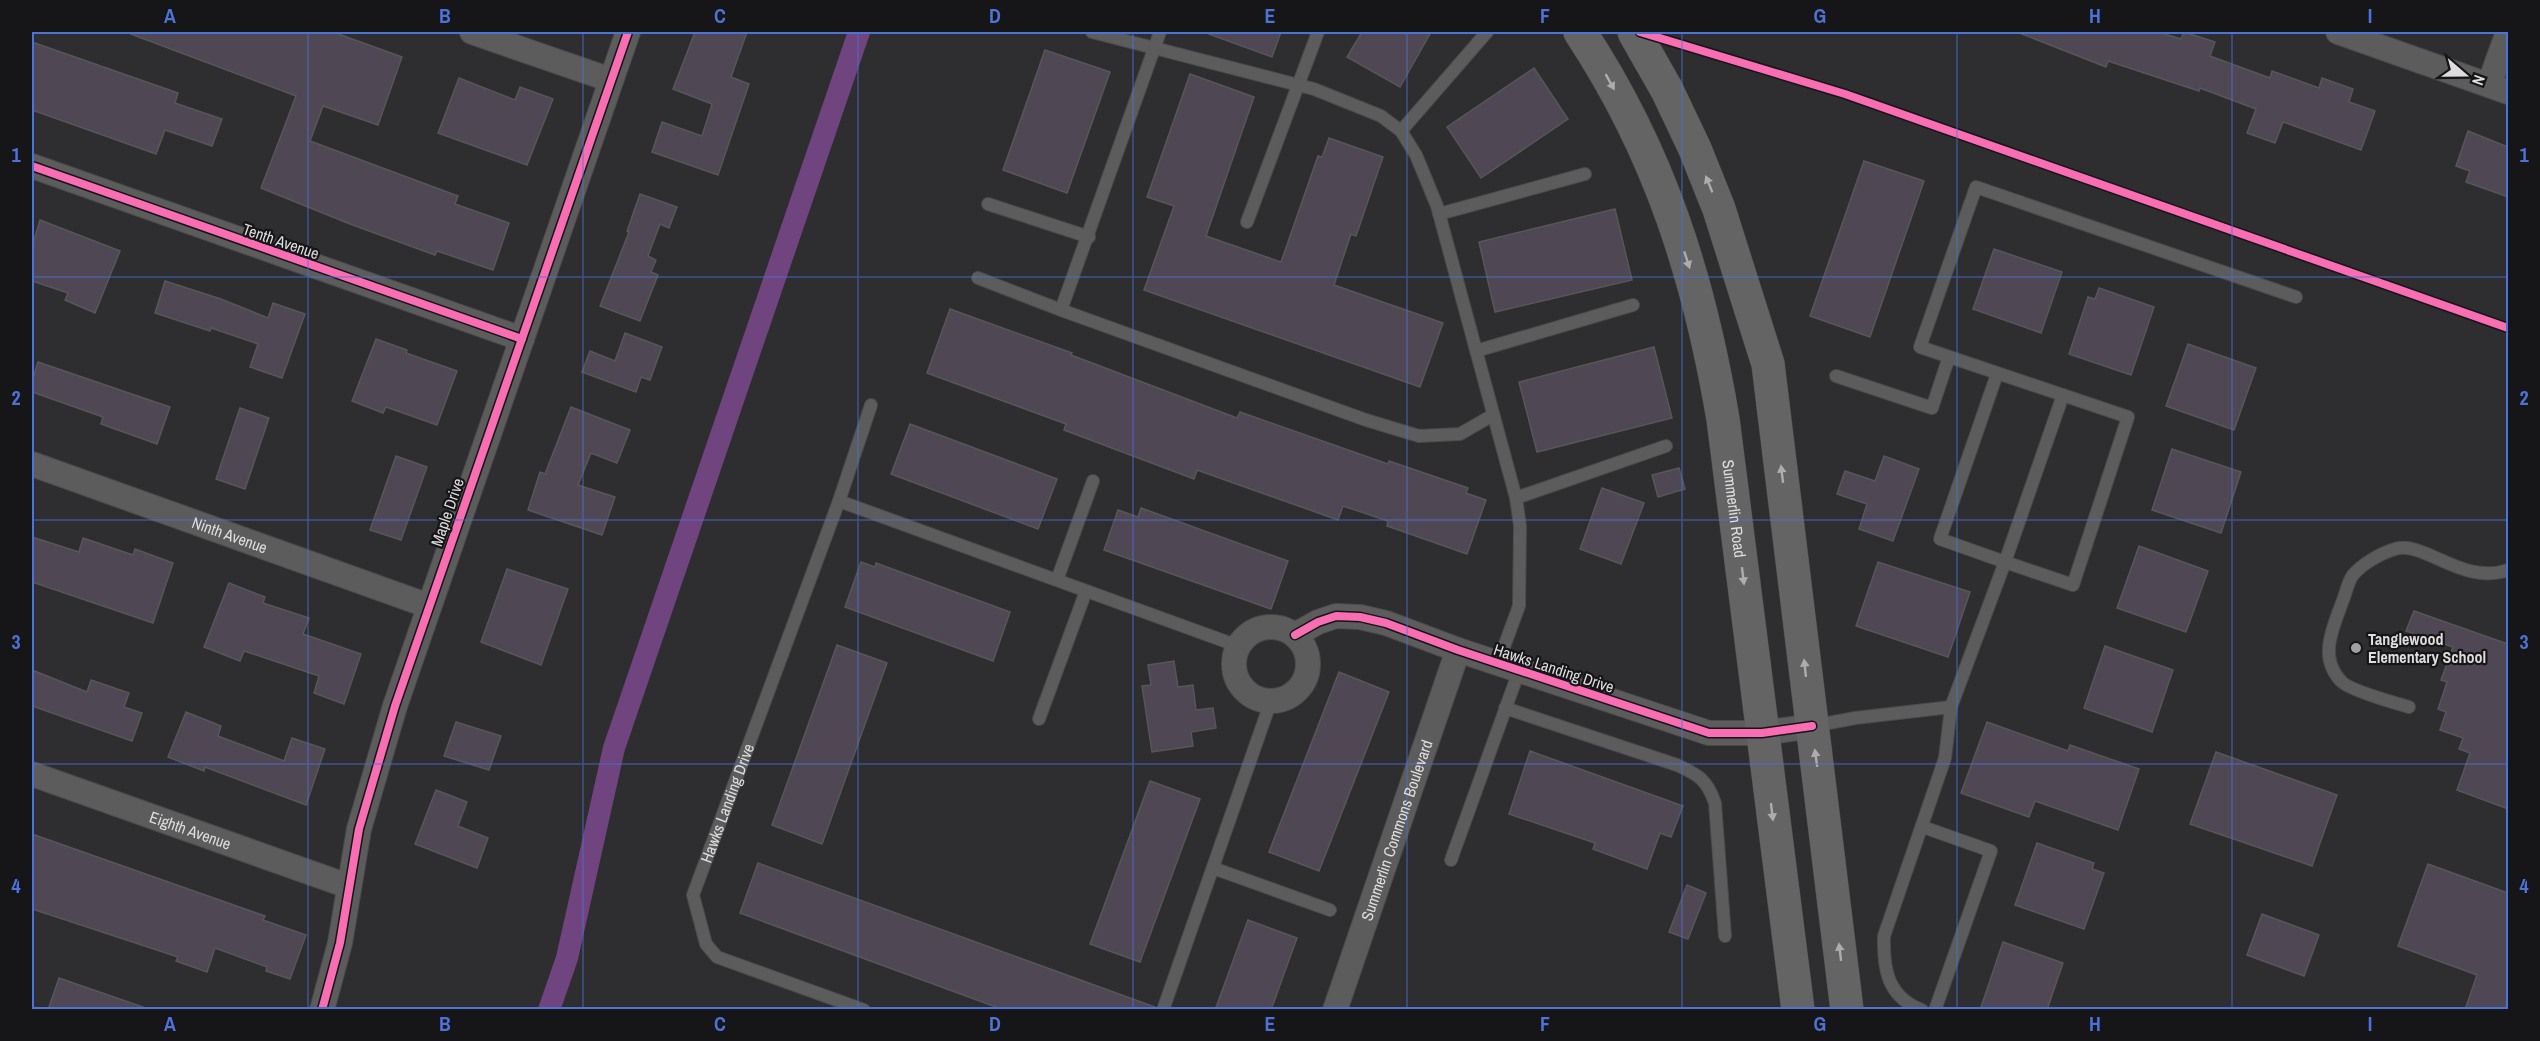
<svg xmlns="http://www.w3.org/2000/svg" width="2540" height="1041" font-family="'Archivo Narrow',sans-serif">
<rect width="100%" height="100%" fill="#2e2d2f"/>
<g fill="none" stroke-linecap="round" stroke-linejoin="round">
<polyline stroke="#6f447f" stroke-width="22" points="549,1010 567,958 614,748 859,32"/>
</g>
<g fill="#504754" stroke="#575658" stroke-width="1.5">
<polygon points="132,32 333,32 402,57 378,125 323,106 310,141 458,196 455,204 509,223 493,270 437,251 435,255 350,224 261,188 296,96 131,34"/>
<polygon points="695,32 747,32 731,77 749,84 718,175 652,152 662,122 702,136 712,104 673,89"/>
<polygon points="1210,32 1281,32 1272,57 1209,34"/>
<polygon points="1362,32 1431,32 1400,87 1347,57"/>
<polygon points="2017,32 2158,32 2181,39 2184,32 2215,42 2210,56 2270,78 2272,71 2319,88 2322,78 2353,89 2349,102 2375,111 2361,150 2283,122 2275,143 2247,133 2256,109 2200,88 2199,91 2108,61 2106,67"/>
<polygon points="32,42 178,93 175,103 222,119 212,146 165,130 156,154 32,110"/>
<polygon points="1045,50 1110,72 1067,193 1003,170"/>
<polygon points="1534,68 1568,119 1481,178 1447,127"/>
<polygon points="1190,74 1254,97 1206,236 1281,262 1318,156 1322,157 1329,138 1383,157 1356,236 1351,234 1334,285 1443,323 1420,387 1144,290 1174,206 1147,197"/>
<polygon points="459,78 515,100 520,87 553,99 527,165 438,133"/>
<polygon points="2468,131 2508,147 2508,197 2466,182 2470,171 2456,166"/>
<polygon points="1864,161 1924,181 1870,337 1810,316"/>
<polygon points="640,194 677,207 669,228 660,224 648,256 656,260 651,272 658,275 640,321 600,306 629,232 627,231"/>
<polygon points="1615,209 1632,280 1495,312 1479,242"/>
<polygon points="40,220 120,251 95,313 65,300 68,293 32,281 32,247"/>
<polygon points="1994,249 2062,272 2041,333 1973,309"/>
<polygon points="165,281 221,299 268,318 273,303 305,314 282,378 250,367 258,344 211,328 210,331 155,313"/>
<polygon points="2099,288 2154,307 2131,375 2069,354 2088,297 2095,299"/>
<polygon points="950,309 1072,353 1071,355 1237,418 1240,412 1388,464 1389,461 1468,488 1466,493 1486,500 1467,554 1387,526 1388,521 1343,506 1338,520 1197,470 1194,479 1064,430 1066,424 927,373"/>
<polygon points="625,333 662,347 650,380 641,377 636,392 582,372 590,351 615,361"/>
<polygon points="376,339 407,350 406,353 457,371 437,425 386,407 383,413 352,401"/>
<polygon points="2188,344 2256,368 2234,430 2166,406"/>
<polygon points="1654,347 1672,418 1537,452 1519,382"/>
<polygon points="38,362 170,407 157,444 101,424 103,417 32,392 32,381"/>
<polygon points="571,407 630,430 617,463 591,453 578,485 615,497 602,535 528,510 540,472 545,474"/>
<polygon points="240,408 269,418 245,489 216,479"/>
<polygon points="910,424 1057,479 1038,529 891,474"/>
<polygon points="2172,449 2241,472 2221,533 2152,510"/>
<polygon points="396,456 427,467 401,540 370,530"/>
<polygon points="1884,456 1919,469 1893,541 1859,529 1867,504 1837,494 1845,471 1875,481"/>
<polygon points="1679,468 1685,489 1658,497 1652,475"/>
<polygon points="1602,488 1644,503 1621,564 1580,549"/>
<polygon points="1141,508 1288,561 1271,609 1104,550 1118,510 1138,517"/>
<polygon points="32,537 79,552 83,538 133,555 135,549 173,563 153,623 32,582"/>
<polygon points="2139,546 2208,571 2186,632 2117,608"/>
<polygon points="861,562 875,567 876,563 1010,612 993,661 845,607"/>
<polygon points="1878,562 1970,592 1948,657 1856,626"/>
<polygon points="507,569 568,589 541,665 481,642"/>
<polygon points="229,583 265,597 263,603 309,618 303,634 361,654 344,704 314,693 319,676 244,651 240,661 204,647"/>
<polygon points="2414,611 2508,644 2508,809 2457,790 2470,753 2459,749 2463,738 2440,730 2446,712 2438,709 2447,682 2441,680 2453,647 2406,631"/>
<polygon points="837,645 887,663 822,844 772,825"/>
<polygon points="2105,646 2173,670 2152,732 2084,708"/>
<polygon points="1174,661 1178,687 1193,685 1196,710 1213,708 1216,728 1191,732 1193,746 1152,752 1142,686 1151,685 1148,665"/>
<polygon points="32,670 87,692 91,680 129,693 124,707 142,713 132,741 32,706"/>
<polygon points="1339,672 1389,692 1319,871 1269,852"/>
<polygon points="186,712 221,726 218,736 284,761 292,738 325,749 306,805 205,767 204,771 168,757"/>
<polygon points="456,722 501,736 489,770 444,756"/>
<polygon points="1987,722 2068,751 2070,745 2139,769 2118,830 2035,801 2029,817 1961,793"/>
<polygon points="1530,751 1683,806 1671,837 1660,833 1647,869 1593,849 1595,843 1509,814"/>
<polygon points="2216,752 2337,795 2312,866 2190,824"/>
<polygon points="1150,781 1200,799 1140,962 1090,944"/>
<polygon points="436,790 467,802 458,826 488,838 477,868 415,844"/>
<polygon points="32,834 265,916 263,920 306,935 290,979 266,971 267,967 215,948 207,972 176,961 178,957 32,909"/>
<polygon points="2037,843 2094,863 2092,869 2104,873 2084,929 2015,905"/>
<polygon points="758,863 1155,1007 1155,1010 1004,1010 740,913"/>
<polygon points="2428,864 2508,893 2508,1010 2465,1010 2477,975 2398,946"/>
<polygon points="1687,885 1706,893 1688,939 1669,932"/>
<polygon points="2262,914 2319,935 2304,976 2247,955"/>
<polygon points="1248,920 1297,938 1271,1010 1215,1010"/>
<polygon points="2003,942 2063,963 2047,1010 1980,1010"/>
<polygon points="59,978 143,1007 143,1010 48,1010"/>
</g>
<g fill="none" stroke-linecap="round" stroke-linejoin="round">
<g stroke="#4a494b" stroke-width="14">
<g id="service">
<polyline points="1092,32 1314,89 1381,116 1401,131 1416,155 1437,206 1516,498 1520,526 1519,606 1498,663"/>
<polyline points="1160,32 1061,310 1366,420 1419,436 1460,434 1493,415"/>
<polyline points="1401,131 1487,32"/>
<polyline points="988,204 1089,237"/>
<polyline points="1439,214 1585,174"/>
<polyline points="1247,222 1318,32"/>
<polyline points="978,278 1061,310"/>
<polyline points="1476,351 1633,305"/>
<polyline points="1997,374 1940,539 2005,562 2063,395"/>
<polyline points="1836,376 1932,408 1949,357"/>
<polyline points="1516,498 1666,446"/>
<polyline points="839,501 871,405"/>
<polyline points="1057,580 1093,481"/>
<path d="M2409 707C2395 703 2348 690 2341 681 2318 657 2333 628 2343 600 2346 593 2348 581 2353 575 2362 564 2381 553 2395 549 2424 540 2463 586 2508 570"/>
<path d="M1505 708 1677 765C1699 775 1707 780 1715 803L1725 936"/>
<polyline points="1039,719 1086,591"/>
<polyline points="1813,726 1855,718 1951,707 2005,562 2073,585 2128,417 1920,347 1976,187 2296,297"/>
<polyline points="1923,827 1991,851 1935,1010"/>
<polyline points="1451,860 1519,671"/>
<polyline points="1213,868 1330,910"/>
<path id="s1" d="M864 1010 717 957 706 944 693 895 839 501 1238 646"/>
<polyline points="1163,1010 1271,701"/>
<path d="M1922 1010C1887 997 1883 968 1884 936L1945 758 1951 707"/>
</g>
</g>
<g stroke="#4a494b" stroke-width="26">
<g id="minor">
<polyline points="472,32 611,80"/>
<polyline points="2338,32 2508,92"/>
<polyline points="2489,85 2508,32"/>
<polyline points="32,166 522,339"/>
<path id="s2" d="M32 464 429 606"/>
<circle cx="1271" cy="664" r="37"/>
<polyline points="1295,635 1318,622 1336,616 1360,617 1386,623 1458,650 1709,733 1762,733 1812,726"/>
<path id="s3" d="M32 774 348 886"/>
<polyline points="322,1010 340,943 359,829 395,706 628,32"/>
<path id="s4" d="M1335 1010 1458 650"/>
</g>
</g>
<g stroke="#4a494b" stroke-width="34">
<g id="primary">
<path id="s5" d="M1580 32C1660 153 1699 278 1723 419L1798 1010"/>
<polyline points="1634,32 1667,90 1695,149 1719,209 1768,364 1847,1010"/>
</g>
</g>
<use href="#service" stroke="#5c5c5c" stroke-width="12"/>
<use href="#minor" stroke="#5c5c5c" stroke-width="24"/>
<use href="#primary" stroke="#656465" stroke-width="33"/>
<g stroke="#161517" stroke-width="11">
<g id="cycleway">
<polyline points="1640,32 1845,94 2508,328"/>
<polyline points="32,166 522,339"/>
<polyline points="1295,635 1318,622 1336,616 1360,617 1386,623 1458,650 1709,733 1762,733 1812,726"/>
<polyline points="322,1010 340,943 359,829 395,706 628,32"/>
</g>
</g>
<use href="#cycleway" stroke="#f96db3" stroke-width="8"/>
</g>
<defs><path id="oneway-solid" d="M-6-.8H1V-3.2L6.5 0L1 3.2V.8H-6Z" transform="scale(1.5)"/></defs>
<g fill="#aeacae">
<use href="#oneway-solid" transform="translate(1610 82) rotate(61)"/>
<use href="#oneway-solid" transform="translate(1709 184) rotate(-112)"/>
<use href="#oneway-solid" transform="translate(1687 260) rotate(72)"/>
<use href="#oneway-solid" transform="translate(1782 474) rotate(-97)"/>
<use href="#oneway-solid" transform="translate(1743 576) rotate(83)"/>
<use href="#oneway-solid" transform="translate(1805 668) rotate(-96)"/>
<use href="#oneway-solid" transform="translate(1816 758) rotate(-98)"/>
<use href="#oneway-solid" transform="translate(1772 812) rotate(83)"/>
<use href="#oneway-solid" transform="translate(1840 952) rotate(-97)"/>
</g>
<path fill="none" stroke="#4d72da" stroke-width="1.5" stroke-opacity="0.55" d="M308 32V1010M583 32V1010M858 32V1010M1133 32V1010M1407 32V1010M1682 32V1010M1957 32V1010M2232 32V1010M32 277H2508M32 520H2508M32 764H2508"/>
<circle fill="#a09fa1" stroke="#161517" stroke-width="2" cx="2356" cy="648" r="6"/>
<g text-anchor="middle" stroke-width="4.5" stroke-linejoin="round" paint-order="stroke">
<g font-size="16" fill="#dedcdf" stroke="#161517">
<text transform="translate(281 241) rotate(19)" y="6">Tenth Avenue</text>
<text dy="6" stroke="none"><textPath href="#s5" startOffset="506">Summerlin Road</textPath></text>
<text transform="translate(447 512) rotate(-71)" y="6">Maple Drive</text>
<text dy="6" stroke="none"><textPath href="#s2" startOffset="210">Ninth Avenue</textPath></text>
<text transform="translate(1554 668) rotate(18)" y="6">Hawks Landing Drive</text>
<text dy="6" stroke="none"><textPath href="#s1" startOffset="322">Hawks Landing Drive</textPath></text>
<text dy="6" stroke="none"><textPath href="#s4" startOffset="190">Summerlin Commons Boulevard</textPath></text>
<text dy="6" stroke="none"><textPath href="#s3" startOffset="168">Eighth Avenue</textPath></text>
</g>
<g font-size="16" font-weight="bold" fill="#dedcdf" stroke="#161517" text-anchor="start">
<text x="2368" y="645">Tanglewood<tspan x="2368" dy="18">Elementary School</tspan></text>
</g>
</g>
<rect width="2540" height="1041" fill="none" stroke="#161517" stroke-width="66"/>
<g transform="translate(2465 75) rotate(110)" stroke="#161517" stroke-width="4.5" paint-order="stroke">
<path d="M0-4.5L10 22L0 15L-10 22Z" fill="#dedcdf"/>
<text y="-9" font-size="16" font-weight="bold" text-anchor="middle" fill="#dedcdf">N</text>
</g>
<rect x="33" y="33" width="2474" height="975" fill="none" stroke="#4d72da" stroke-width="2"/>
<g font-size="20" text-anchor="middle" font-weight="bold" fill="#4d72da">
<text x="170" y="23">A</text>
<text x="445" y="23">B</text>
<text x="720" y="23">C</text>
<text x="995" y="23">D</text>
<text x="1270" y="23">E</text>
<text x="1545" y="23">F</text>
<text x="1820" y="23">G</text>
<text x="2095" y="23">H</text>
<text x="2370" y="23">I</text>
<text x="16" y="162">1</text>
<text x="2524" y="162">1</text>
<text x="16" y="405">2</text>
<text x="2524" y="405">2</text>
<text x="16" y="649">3</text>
<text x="2524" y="649">3</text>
<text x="16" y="893">4</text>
<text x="2524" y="893">4</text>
<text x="170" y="1031">A</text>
<text x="445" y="1031">B</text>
<text x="720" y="1031">C</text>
<text x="995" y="1031">D</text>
<text x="1270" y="1031">E</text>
<text x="1545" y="1031">F</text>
<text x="1820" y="1031">G</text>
<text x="2095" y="1031">H</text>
<text x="2370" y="1031">I</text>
</g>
</svg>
